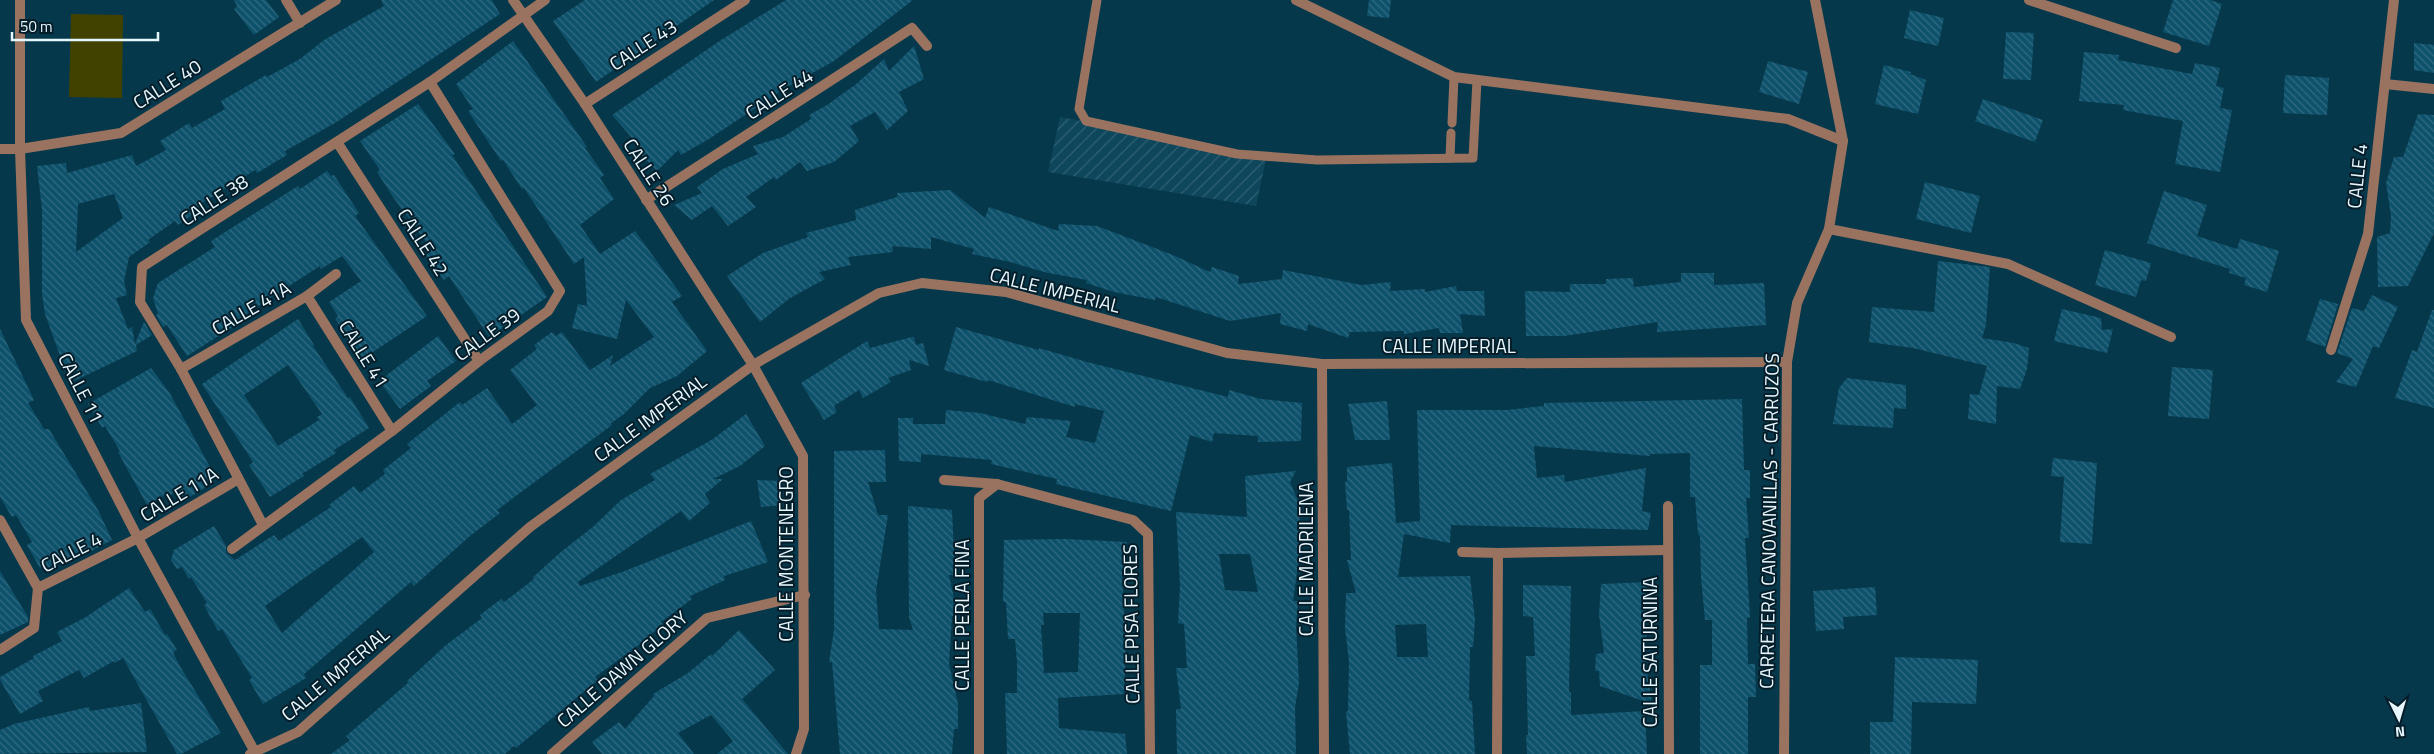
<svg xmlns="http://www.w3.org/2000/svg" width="2434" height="754" font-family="'Titillium Web',sans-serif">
<defs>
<pattern id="industrial-furrows" width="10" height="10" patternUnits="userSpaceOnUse" patternTransform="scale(1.25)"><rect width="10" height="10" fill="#0e465b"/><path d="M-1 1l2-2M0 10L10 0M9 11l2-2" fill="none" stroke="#316174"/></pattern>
<pattern id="building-back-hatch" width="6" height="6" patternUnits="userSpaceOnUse" patternTransform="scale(1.25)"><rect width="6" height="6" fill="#0e516b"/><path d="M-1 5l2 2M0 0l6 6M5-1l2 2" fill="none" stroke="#316b81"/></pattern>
</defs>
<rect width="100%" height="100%" fill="#06384b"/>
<polygon fill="url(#industrial-furrows)" points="1060,117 1267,155 1256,206 1048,172"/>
<polygon fill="#424200" points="71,14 123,15 122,98 69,97"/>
<g fill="url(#building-back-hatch)" fill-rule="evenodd">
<polygon points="234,0 266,0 279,17 254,35 234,9 237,6"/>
<path d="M381 0H492L500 14 335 123 285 151 287 155 257 173 255 170 202 203 204 206 178 225 175 221 148 240 150 242 129 257 124 281 127 295 116 298 128 329 132 327 135 344 144 322 152 335 136 345 137 351 74 381 62 361 45 314 42 294V209L37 166 66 163 67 173 132 155 136 166 166 150 160 141 189 123 192 128 225 109 221 101 266 75 267 77 300 59 324 40 384 6ZM114 194 123 218 76 252 78 204Z"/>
<polygon points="585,0 714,0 596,82 553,21"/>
<polygon points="786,0 913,0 834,61 787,87 709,139 681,155 678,150 657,171 636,149 640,147 612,115 721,40"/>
<polygon points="1369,0 1391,0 1389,18 1367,16"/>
<polygon points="2173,0 2210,0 2222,4 2209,46 2163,32"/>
<polygon points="1910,10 1944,18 1938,46 1904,38"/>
<polygon points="2006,32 2034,33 2031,80 2003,79"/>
<path d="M513 41 587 147 585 148 604 175 600 178 614 199 580 225 600 254 635 231 682 296 672 302 707 351 677 376 650 388 624 414 610 424 612 425 497 510 500 513 470 536 414 586 411 582 304 674 306 678 263 704 249 680 252 678 222 629 218 631 204 605 207 603 191 577 189 579 182 567 177 569 171 560 174 550 214 526 226 546V553L235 560 274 535 279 541 331 507 329 505 354 486 360 493 385 474 383 470 411 448 407 444 460 402 462 405 487 388 512 424 537 405 510 370 537 349 534 345 552 332 556 336 562 332 590 370 613 355 610 366 654 337 626 300 617 339 572 328 578 304 587 306 584 257 574 264 524 188 522 189 503 160 501 161 468 111 473 109 456 84ZM362 537 374 552 282 633 265 606Z"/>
<polygon points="2414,43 2434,45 2434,73 2414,70"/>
<polygon points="914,46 924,79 899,92 908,111 887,130 875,112 850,126 859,141 834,162 807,171 800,162 776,180 774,177 746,197 756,207 728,226 712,206 692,220 674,205 702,193 697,187 723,169 758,154 753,146 783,137 811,119 809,115 827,105 855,85 884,59 889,71"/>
<polygon points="2084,52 2119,55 2118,60 2192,74 2195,63 2220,68 2216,86 2224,88 2220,108 2232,110 2220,172 2175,164 2183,121 2123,110 2124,105 2079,101"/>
<polygon points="1768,61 1808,72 1799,104 1759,92"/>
<polygon points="1884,65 1911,72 1910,74 1926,80 1918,114 1875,104"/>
<polygon points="2285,75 2329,78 2327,115 2283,113"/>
<polygon points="1983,99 2043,120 2035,142 1975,121"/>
<polygon points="418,104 455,154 452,155 547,297 489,337 449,276 444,280 426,255 432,250 393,197 377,172 380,170 360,141"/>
<polygon points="2418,114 2434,115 2434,233 2408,286 2378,287 2377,237 2390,233 2391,216 2386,183 2394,157 2403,157"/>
<polygon points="327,171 331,176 334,175 359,213 355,216 427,316 361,360 335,318 338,316 329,302 361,281 342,256 321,269 320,266 264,302 232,324 234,326 187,356 167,325 163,327 156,315 158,314 153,298 158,283 215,247 211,241 298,186 300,189"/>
<polygon points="1925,182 1980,196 1971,233 1916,219"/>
<polygon points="950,190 985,218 989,207 1058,231 1059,224 1097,226 1173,255 1210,272 1212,267 1239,276 1238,284 1282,279 1283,270 1362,285 1391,282 1390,291 1425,289 1425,292 1456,286 1457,291 1484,291 1485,316 1460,314 1463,333 1440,333 1439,328 1404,334 1404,331 1350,332 1348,338 1308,324 1307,331 1280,324 1281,313 1230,321 1156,297 1155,300 1114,292 1086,283 1087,280 1048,273 1010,262 972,254 974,249 931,237 931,249 892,246 893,252 848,257 851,265 819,272 825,279 790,298 760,322 727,276 763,253 808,237 806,233 856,220 855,210 897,197 897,193"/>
<polygon points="2164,191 2207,205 2197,236 2237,249 2240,239 2279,251 2267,292 2244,285 2246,278 2229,273 2230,269 2147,243"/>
<polygon points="2105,250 2151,263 2146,281 2141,280 2136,297 2095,285"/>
<polygon points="1938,261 1990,267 1986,325 1982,338 2014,343 2029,348 2027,369 2020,389 1997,386 1996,424 1968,419 1970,394 1979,395 1987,366 1913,348 1869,342 1872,307 1934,312"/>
<polygon points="1681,273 1714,273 1714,285 1764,283 1766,325 1657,332 1658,322 1564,336 1526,336 1525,291 1570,292 1570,284 1606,284 1606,279 1633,278 1634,287 1681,282"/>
<polygon points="2372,295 2398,307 2379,348 2373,346 2356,387 2336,382 2353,359 2337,353 2352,308 2364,311"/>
<polygon points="2320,299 2338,304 2325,347 2306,340"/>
<polygon points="2062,309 2101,318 2102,330 2113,329 2107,353 2054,341"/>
<polygon points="2432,310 2434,310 2434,408 2395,398 2412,350 2417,352"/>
<path d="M298 319 314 345 313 346 348 398 350 397 369 428 334 450 336 453 302 474 304 476 270 497 249 465 253 462 202 384ZM288 365 322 414 317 417 319 420 278 446 244 395Z"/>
<polygon points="956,327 1039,350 1039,348 1087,362 1228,397 1229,390 1261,399 1302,403 1301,441 1258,442 1258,436 1214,433 1212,442 1190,435 1171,511 1056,484 1057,479 991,464 992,460 921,454 921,462 899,461 898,418 913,418 913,424 945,424 946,410 980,413 1025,424 1027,417 1071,421 1066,437 1095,443 1104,411 1075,404 1075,407 988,380 987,382 944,370"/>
<polygon points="0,329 34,400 28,403 44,429 49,429 98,510 112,540 80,557 78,553 48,571 45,565 40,568 27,545 32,542 16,515 12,517 0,497"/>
<polygon points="438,336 456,361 427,381 431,386 400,409 379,381"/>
<polygon points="912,337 914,337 916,345 923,343 929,366 909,360 911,370 888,378 891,382 863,398 859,390 834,406 837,412 824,420 801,383 867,341 870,348"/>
<polygon points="2172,367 2213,370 2209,419 2168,416"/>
<polygon points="151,368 169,392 184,419 210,467 206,469 214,482 183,501 178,491 166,497 165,495 147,505 118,452 120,451 105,426 102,428 88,404"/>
<polygon points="1847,378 1906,385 1906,409 1894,408 1893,428 1833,424 1839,388"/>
<path d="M1742 399 1744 470H1750V498H1746L1749 538H1745L1750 617 1747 618 1748 664H1755L1756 697H1748V754H1700V665H1712V620H1705L1701 578 1700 536 1698 534 1695 497H1690V453L1650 454V456L1534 446 1537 478 1564 475 1565 482 1646 468 1642 511 1651 513 1648 530 1451 525 1450 543 1404 534 1398 577 1470 576 1475 620 1473 647H1470L1469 700 1472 701 1475 754H1350L1346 712 1348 711 1349 662 1345 628 1346 593H1356L1347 560H1351L1349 510H1347L1345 482H1347V467L1392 463 1396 523 1420 521 1417 410H1506L1544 406V403ZM1426 624 1428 657H1397L1395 625Z"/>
<polygon points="1387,401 1390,440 1355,440 1348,404"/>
<polygon points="746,414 765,446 740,466 713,479 723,479 705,494 710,503 689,521 681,511 578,582 580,586 622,572 751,521 768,562 724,576 725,580 690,596 692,599 661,622 663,624 636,647 595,677 598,680 516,748 514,746 505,754 331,754 350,740 346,736 408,683 407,681 446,645 482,618 480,615 501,599 504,602 534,579 533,577 562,551 594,526 621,500 655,480 650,474 713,439"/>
<polygon points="885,450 886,482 868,482 878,515 888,515 876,591 879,629 913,630 909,617 908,506 952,510 955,575 949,575 958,617 952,616 949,664 958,704 958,729 954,729 952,754 840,754 832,662 829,662 834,630 834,451"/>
<polygon points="2053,458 2097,463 2092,544 2060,542 2064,477 2051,476"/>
<path d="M1296 471 1290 482 1300 506 1298 565 1293 601H1298L1296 626 1299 683 1295 707 1296 754H1177L1176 709H1181L1176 668H1187L1184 624 1178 623 1180 585 1176 512 1247 517 1245 476ZM1219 554H1250L1258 592 1225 590Z"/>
<polygon points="757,480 780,481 781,505 761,507"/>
<path d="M1065 539 1127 542 1125 574H1122L1126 644 1124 694 1058 698 1059 728 1125 734 1127 754H1007L1005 693H1017V663L1015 639H1008L1006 602H1003L1004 540ZM1043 613H1080L1078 672 1044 673 1041 625H1044Z"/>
<polygon points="0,571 28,617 28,622 0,635"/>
<polygon points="1648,582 1646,664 1652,704 1600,686 1599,671 1595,671 1596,654 1604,653 1599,615 1601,584"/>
<polygon points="1523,585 1571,586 1569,692 1571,693 1571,715 1645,711 1647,754 1527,754 1526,735 1528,735 1526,656 1535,656 1533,617 1523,616"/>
<polygon points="1875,587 1877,615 1843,617 1844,629 1816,631 1813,591"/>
<polygon points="129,588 145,612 150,609 165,635 167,634 177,650 173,652 178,663 221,733 181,754 177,754 123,658 115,663 114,661 84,678 79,670 38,691 43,701 20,714 0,680 0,677 34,658 33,656 62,641 57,632 86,617"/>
<polygon points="739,630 775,670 742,699 788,754 717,754 733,741 711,715 678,733 694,754 602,754 592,742 619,722 625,729 654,696 653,694 688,673 711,654 712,656"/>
<polygon points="1895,657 1978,660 1976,704 1912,702 1911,754 1870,754 1870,722 1893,722"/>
<polygon points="141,703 147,752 0,754 0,730 14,724 89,707 90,711"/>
</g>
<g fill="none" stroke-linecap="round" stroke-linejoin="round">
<g stroke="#99735f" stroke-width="9">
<polyline points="1097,0 1079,109 1086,121 1237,154 1317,160 1473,158 1477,80"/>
<polyline points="1452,123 1454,77"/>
<polyline points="1450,158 1451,133"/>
</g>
<g stroke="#99735f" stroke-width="10">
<polyline points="20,0 20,149 26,320 138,538 256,754"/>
<polyline points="286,0 300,23"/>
<polyline points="513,0 585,104 753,365 803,456 804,729 796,754"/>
<polyline points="1296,0 1454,77 1788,119 1843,141"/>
<polyline points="2029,0 2176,48"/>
<polyline points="2385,84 2434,89"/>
<polyline points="585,104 745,0"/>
<polyline points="337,142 479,361"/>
<polyline points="0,149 20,149 121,133 336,0"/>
<polyline points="646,200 912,28 927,46"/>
<polyline points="1829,229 2008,264 2171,337"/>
<polyline points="307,296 392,431"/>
<polyline points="2331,350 2368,234 2394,0"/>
<polyline points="1322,364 1324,754"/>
<polyline points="181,369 307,296 336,274"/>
<polyline points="944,480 997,484 1133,520 1148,534 1150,754"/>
<polyline points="1668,506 1669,754"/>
<polyline points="0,520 38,588"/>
<polyline points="263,525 181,369 140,302 142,267 430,82 545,0"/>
<polyline points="232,549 392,431 479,361 548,311 560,291 430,82"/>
<polyline points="1462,552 1498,553 1667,550"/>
<polyline points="0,650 34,628 38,588 138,538 237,480"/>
<polyline points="250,754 298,732 530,527 753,365 879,293 922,283 1006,292 1227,353 1322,364 1787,362"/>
<polyline points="552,754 707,618 805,595"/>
<polyline points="979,754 979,498 997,484"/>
<polyline points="1497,754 1498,553"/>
</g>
<polyline stroke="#99735f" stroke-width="10" points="1784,754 1787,362 1797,303 1829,229 1843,141 1815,0"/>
</g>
<g text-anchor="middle" stroke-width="4" stroke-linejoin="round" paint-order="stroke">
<g font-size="19" fill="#e7f7ff" stroke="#031d29">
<text transform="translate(643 45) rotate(-33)" y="7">CALLE 43</text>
<text transform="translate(167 84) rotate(-32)" y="7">CALLE 40</text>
<text transform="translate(779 94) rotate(-33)" y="7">CALLE 44</text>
<text transform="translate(649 172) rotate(57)" y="7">CALLE 26</text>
<text transform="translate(2357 176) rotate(-84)" y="7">CALLE 4</text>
<text transform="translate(214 200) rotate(-33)" y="7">CALLE 38</text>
<text transform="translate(423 242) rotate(57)" y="7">CALLE 42</text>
<text transform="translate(1055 290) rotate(14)" y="7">CALLE IMPERIAL</text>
<text transform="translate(251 308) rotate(-30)" y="7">CALLE 41A</text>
<text transform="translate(487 334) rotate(-36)" y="7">CALLE 39</text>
<text x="1449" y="353">CALLE IMPERIAL</text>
<text transform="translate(364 354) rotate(58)" y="7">CALLE 41</text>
<text transform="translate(81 388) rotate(63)" y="7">CALLE 11</text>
<text transform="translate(650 418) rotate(-36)" y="7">CALLE IMPERIAL</text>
<text transform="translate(179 494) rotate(-31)" y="7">CALLE 11A</text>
<text transform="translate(1769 521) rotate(-89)" y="7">CARRETERA CANOVANILLAS - CARRUZOS</text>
<text transform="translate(71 552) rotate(-27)" y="7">CALLE 4</text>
<text transform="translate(786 554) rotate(-90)" y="7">CALLE MONTENEGRO</text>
<text transform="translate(1306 559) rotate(-90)" y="7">CALLE MADRILENA</text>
<text transform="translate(962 615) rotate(-90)" y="7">CALLE PERLA FINA</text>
<text transform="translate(1131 624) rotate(-91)" y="7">CALLE PISA FLORES</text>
<text transform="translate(1650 652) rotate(-90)" y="7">CALLE SATURNINA</text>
<text transform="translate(622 669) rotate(-41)" y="7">CALLE DAWN GLORY</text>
<text transform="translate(335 674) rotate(-40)" y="7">CALLE IMPERIAL</text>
</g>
</g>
<g transform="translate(2399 719) rotate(175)" stroke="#031d29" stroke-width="4" paint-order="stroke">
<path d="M0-4L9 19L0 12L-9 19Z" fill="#e7f7ff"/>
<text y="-8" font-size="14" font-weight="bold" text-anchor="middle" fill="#e7f7ff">N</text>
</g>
<path d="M12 32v8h146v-8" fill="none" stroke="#e7f7ff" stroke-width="2.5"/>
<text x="20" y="32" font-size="15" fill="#e7f7ff" stroke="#031d29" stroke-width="4" paint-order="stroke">50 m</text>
</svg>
